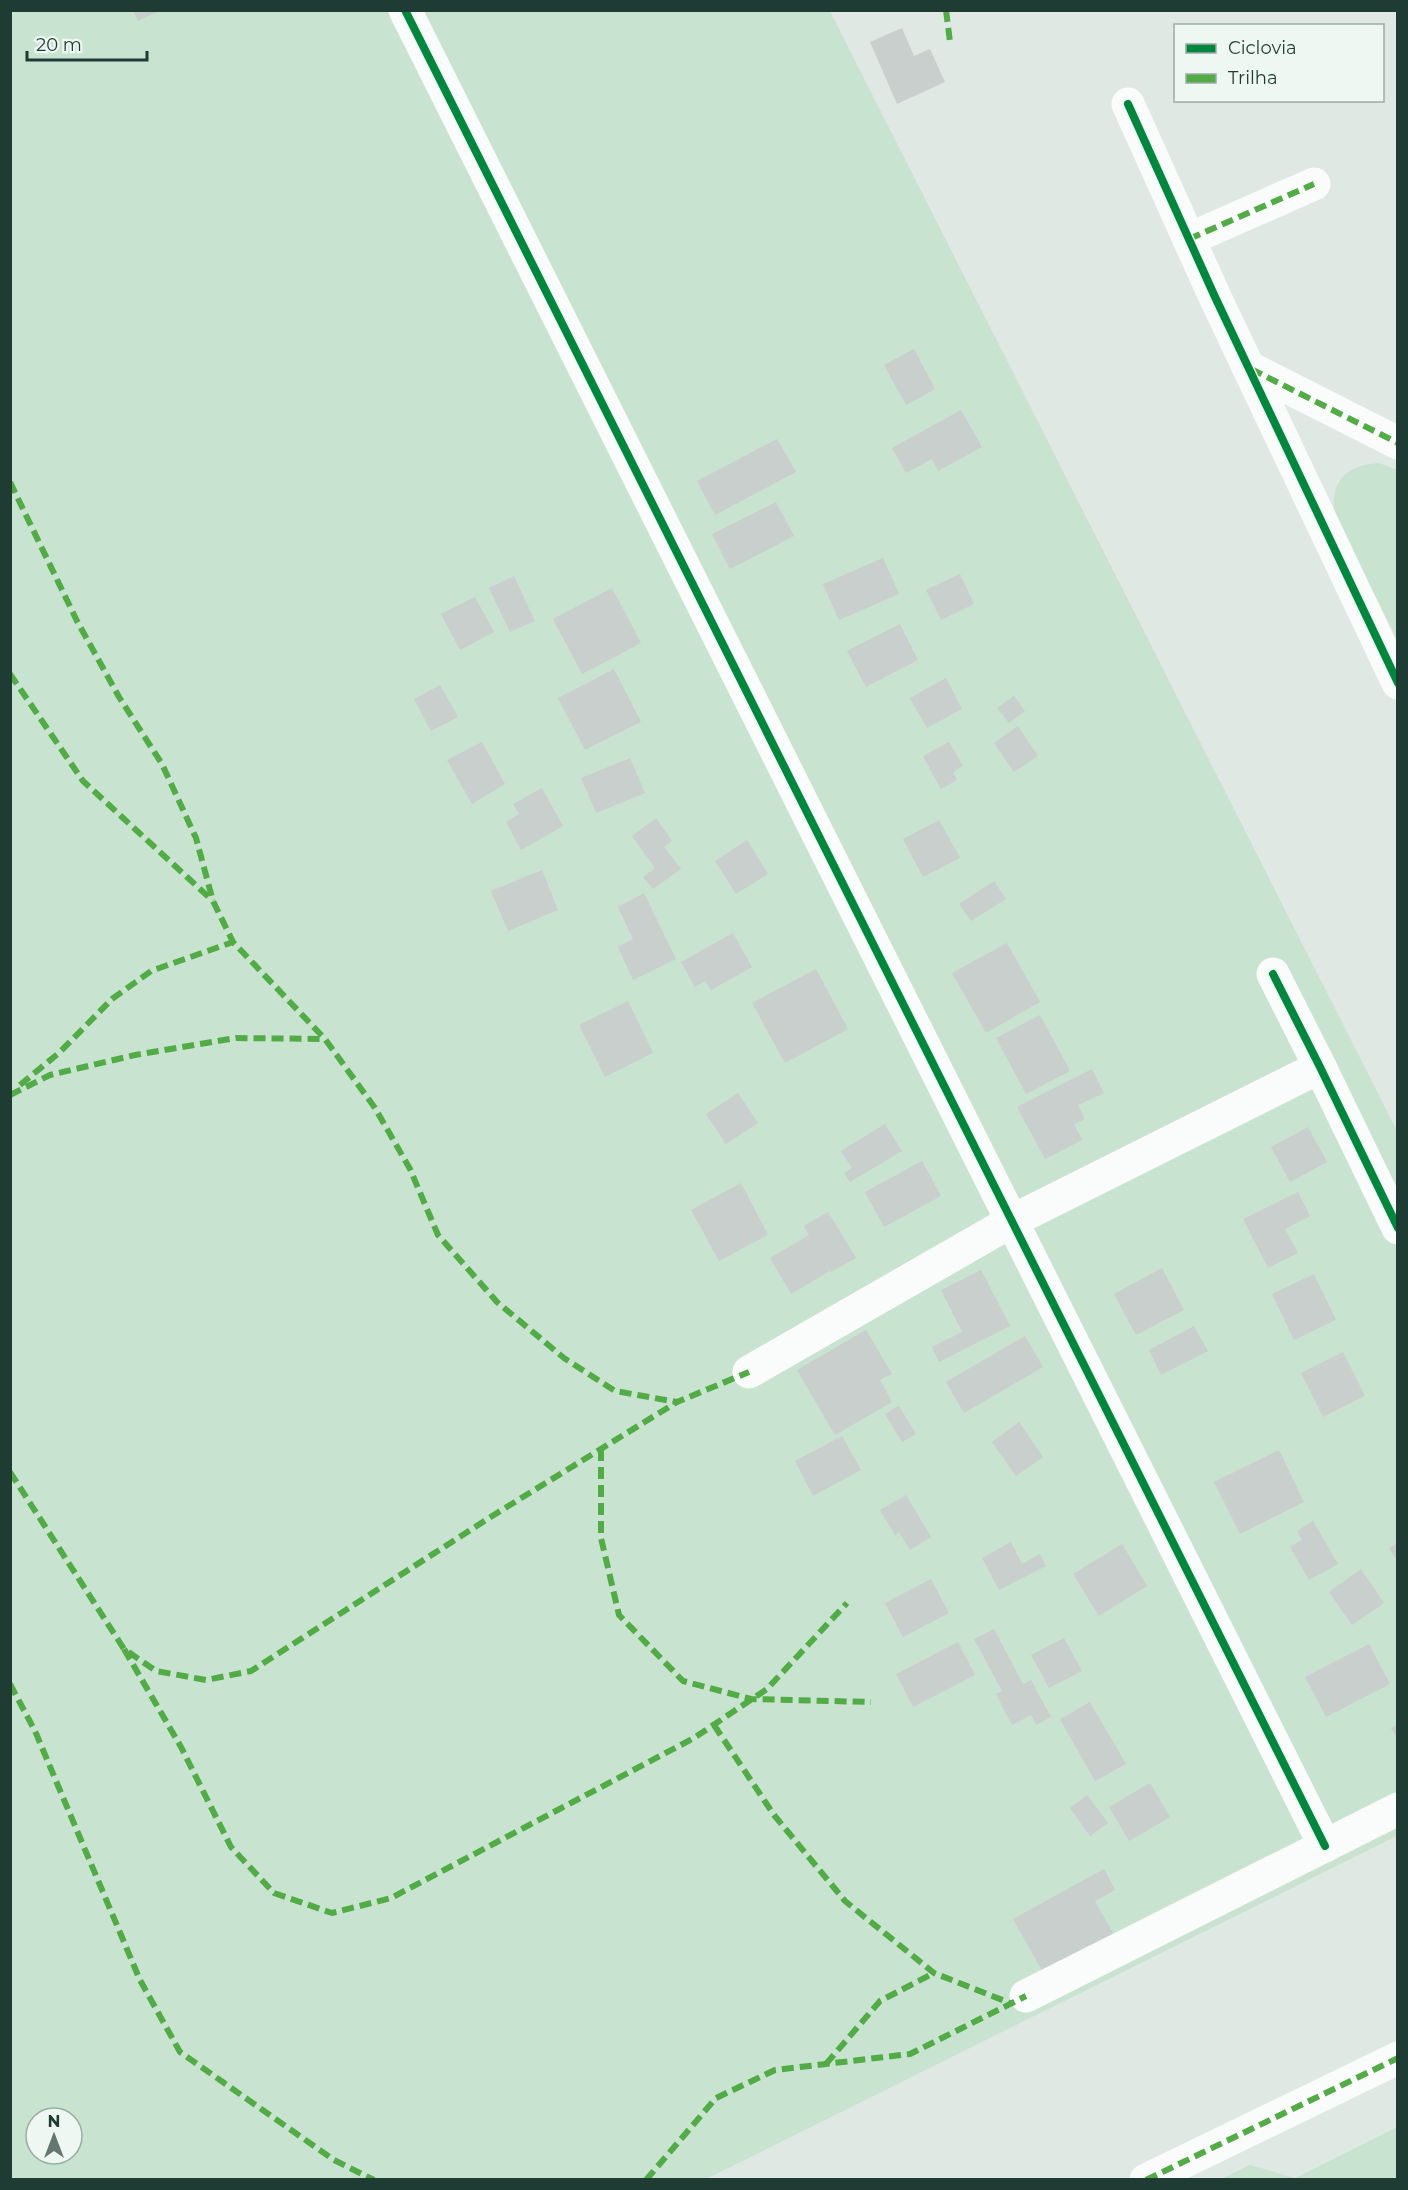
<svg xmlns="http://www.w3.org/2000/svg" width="1408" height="2190" font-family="Montserrat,sans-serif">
<rect width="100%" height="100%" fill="#e0e8e4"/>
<g fill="#c8e3cf" fill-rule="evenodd">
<path d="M11 11H830L1397 1131V1836L706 2179 11 2180ZM36 2118H72V2154H36Z"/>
<path d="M1379 463 1397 470V639L1334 515C1330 481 1346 465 1379 463Z"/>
<polygon points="1397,2127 1397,2179 1221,2179 1250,2165 1295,2178"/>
</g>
<g fill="#c8cfcc">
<polygon points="133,10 162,10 138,21"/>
<polygon points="902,28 914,56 930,49 945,82 897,104 870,42"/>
<polygon points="914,349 935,389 906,405 884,365"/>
<polygon points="961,410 982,447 938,471 932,459 906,473 892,448"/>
<polygon points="777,439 796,472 715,515 697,481"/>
<polygon points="776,502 794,536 730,569 712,534"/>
<polygon points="883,558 899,594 839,620 823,584"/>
<polygon points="960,574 974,604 941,620 926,590"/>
<polygon points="514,576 535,621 510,632 489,588"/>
<polygon points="612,588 641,643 582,674 553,619"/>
<polygon points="475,597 494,632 460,650 441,614"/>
<polygon points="900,624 918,660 866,687 847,651"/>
<polygon points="614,669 641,722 585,750 558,698"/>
<polygon points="946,678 962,709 927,728 910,698"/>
<polygon points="440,685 458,717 431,731 414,699"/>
<polygon points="1014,696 1025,711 1009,723 997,708"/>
<polygon points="1018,726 1038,756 1014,772 994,743"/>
<polygon points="482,742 505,784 472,804 447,760"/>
<polygon points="949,742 963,766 953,772 957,780 941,789 923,756"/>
<polygon points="630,758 645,793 596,813 581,778"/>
<polygon points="542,788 563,826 521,850 506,822 519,814 513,804"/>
<polygon points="656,818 672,841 664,847 681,869 653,889 643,877 655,868 632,836"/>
<polygon points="939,820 960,858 923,877 903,839"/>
<polygon points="747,840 768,874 736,894 715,861"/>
<polygon points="542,870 558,910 508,931 491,891"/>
<polygon points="994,881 1006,899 971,921 959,904"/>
<polygon points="644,893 676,959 633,980 618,947 633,939 618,907"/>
<polygon points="733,933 752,967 711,990 705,981 695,987 681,962"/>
<polygon points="1007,943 1040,1002 986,1033 952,973"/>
<polygon points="816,969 848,1029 785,1063 752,1003"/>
<polygon points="628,1001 653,1053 605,1077 579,1025"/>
<polygon points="1040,1015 1070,1071 1026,1094 996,1038"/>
<polygon points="1092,1069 1104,1093 1078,1105 1085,1119 1074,1124 1082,1140 1045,1159 1017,1107"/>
<polygon points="738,1093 758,1123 726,1144 706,1114"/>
<polygon points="885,1124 902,1151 850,1182 844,1173 852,1168 841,1151"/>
<polygon points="1308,1127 1327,1162 1290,1182 1271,1147"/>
<polygon points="922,1161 941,1196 884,1227 865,1192"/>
<polygon points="741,1183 768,1235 719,1261 691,1210"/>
<polygon points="1298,1192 1310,1216 1285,1229 1298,1253 1268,1268 1243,1219"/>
<polygon points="828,1212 856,1258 831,1272 813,1241 830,1271 791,1294 770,1258 809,1235 804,1226"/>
<polygon points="1162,1268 1184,1310 1136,1335 1114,1294"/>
<polygon points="981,1270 1010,1326 939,1362 932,1347 962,1332 941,1290"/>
<polygon points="1314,1274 1336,1320 1294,1340 1272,1294"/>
<polygon points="1194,1326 1208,1351 1161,1375 1149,1350"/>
<polygon points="866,1330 892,1374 880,1380 892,1402 835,1435 797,1370"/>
<polygon points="1025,1336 1043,1367 964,1413 946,1382"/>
<polygon points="1343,1352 1365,1396 1323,1417 1301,1373"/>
<polygon points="899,1406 916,1434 902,1442 885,1414"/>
<polygon points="1019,1422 1043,1457 1016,1476 992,1442"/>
<polygon points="842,1436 861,1470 813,1496 795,1461"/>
<polygon points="1279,1450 1304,1502 1240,1534 1214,1482"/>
<polygon points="906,1495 931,1537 910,1550 899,1532 895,1535 880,1510"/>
<polygon points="1313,1521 1338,1564 1309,1580 1290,1547 1302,1540 1297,1531"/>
<polygon points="1011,1542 1022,1564 1040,1554 1046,1566 999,1590 982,1558"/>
<polygon points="1398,1543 1398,1563 1389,1548"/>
<polygon points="1122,1544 1147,1586 1099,1616 1073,1574"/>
<polygon points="1361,1569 1384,1603 1352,1625 1329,1592"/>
<polygon points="931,1579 949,1613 903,1637 885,1603"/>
<polygon points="994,1629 1023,1684 1031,1680 1051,1717 1036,1725 1031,1715 1012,1725 996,1694 1002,1691 974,1639"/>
<polygon points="1064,1638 1082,1671 1049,1688 1031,1655"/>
<polygon points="958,1642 975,1675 913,1707 896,1674"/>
<polygon points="1369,1644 1390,1684 1326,1717 1305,1677"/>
<polygon points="1090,1702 1126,1764 1095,1781 1060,1719"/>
<polygon points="1398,1725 1398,1741 1391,1728"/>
<polygon points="1150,1783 1170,1817 1129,1841 1109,1807"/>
<polygon points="1087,1795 1108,1823 1090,1836 1070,1808"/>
<polygon points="1104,1869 1115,1890 1095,1901 1115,1937 1045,1976 1013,1919"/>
</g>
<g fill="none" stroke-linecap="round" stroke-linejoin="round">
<g stroke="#fafcfb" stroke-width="33">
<polyline points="405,10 1325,1846"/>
<polyline points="1128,104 1215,297 1398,683"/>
<polyline points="1189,239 1314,184"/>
<polyline points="1248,367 1398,443"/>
<polyline points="1273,974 1320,1067 1398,1228"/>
<polyline points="749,1372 1012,1221 1320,1067"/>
<polyline points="1026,1996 1398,1809"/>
<polyline points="1146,2180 1398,2058"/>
</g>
<g stroke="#52ac45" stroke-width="6" stroke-dasharray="12 6" stroke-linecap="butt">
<polyline points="946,10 950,42"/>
<polyline points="1189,239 1314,184"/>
<polyline points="1251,369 1398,443"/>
<polyline points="10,482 77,621 119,697 162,764 196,838 213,901 233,942 325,1039 375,1108 410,1169 438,1235 497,1302 564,1358 615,1391 677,1402 749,1372"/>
<polyline points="10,674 83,781 213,901"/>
<polyline points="20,1085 60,1052 112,999 151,971 233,942"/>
<polyline points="10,1095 50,1075 135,1055 236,1038 325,1039"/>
<polyline points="601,1449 601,1538 619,1615 683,1681 751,1699 871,1702"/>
<polyline points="10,1472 124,1649 156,1671 206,1680 251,1671 489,1518 677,1402"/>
<polyline points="124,1649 181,1747 231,1847 274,1893 332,1913 391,1898 694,1738 767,1689 847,1603"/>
<polyline points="10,1684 35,1731 140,1980 180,2052 334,2160 374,2180"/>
<polyline points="714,1725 774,1815 845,1901 934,1973 1010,2003"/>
<polyline points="826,2064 880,2001 934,1973"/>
<polyline points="646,2180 716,2098 775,2070 910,2054 1026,1996"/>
<polyline points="1146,2180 1398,2058"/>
</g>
<g stroke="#eef7f2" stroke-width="11">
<g id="cycleway">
<polyline points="405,10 1325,1846"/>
<polyline points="1128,104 1215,297 1398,683"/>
<polyline points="1273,974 1320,1067 1398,1228"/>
</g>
</g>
<use href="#cycleway" stroke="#00873e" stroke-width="8"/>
</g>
<rect width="1408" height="2190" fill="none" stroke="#1e3c33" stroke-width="24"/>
<rect x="1174" y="24" width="210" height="78" fill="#eef7f2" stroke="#9baca6" stroke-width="1.5"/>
<rect x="1186" y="44" width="30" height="9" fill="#00873e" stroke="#9baca6" stroke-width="1.5"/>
<text x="1228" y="54" font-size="18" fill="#1e3c33">Ciclovia</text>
<rect x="1186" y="74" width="30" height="9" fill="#52ac45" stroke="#9baca6" stroke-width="1.5"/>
<text x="1228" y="84" font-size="18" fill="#1e3c33">Trilha</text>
<g transform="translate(54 2136)"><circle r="28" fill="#eef7f2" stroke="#9baca6" stroke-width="1.5"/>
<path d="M0-4.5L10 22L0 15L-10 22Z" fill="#627871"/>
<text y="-9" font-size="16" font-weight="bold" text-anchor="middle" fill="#1e3c33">N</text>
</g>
<path d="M27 51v9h120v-9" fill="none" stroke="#1e3c33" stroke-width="3"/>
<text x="36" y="51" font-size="18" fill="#1e3c33" stroke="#eef7f2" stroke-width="4.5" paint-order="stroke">20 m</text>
</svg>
